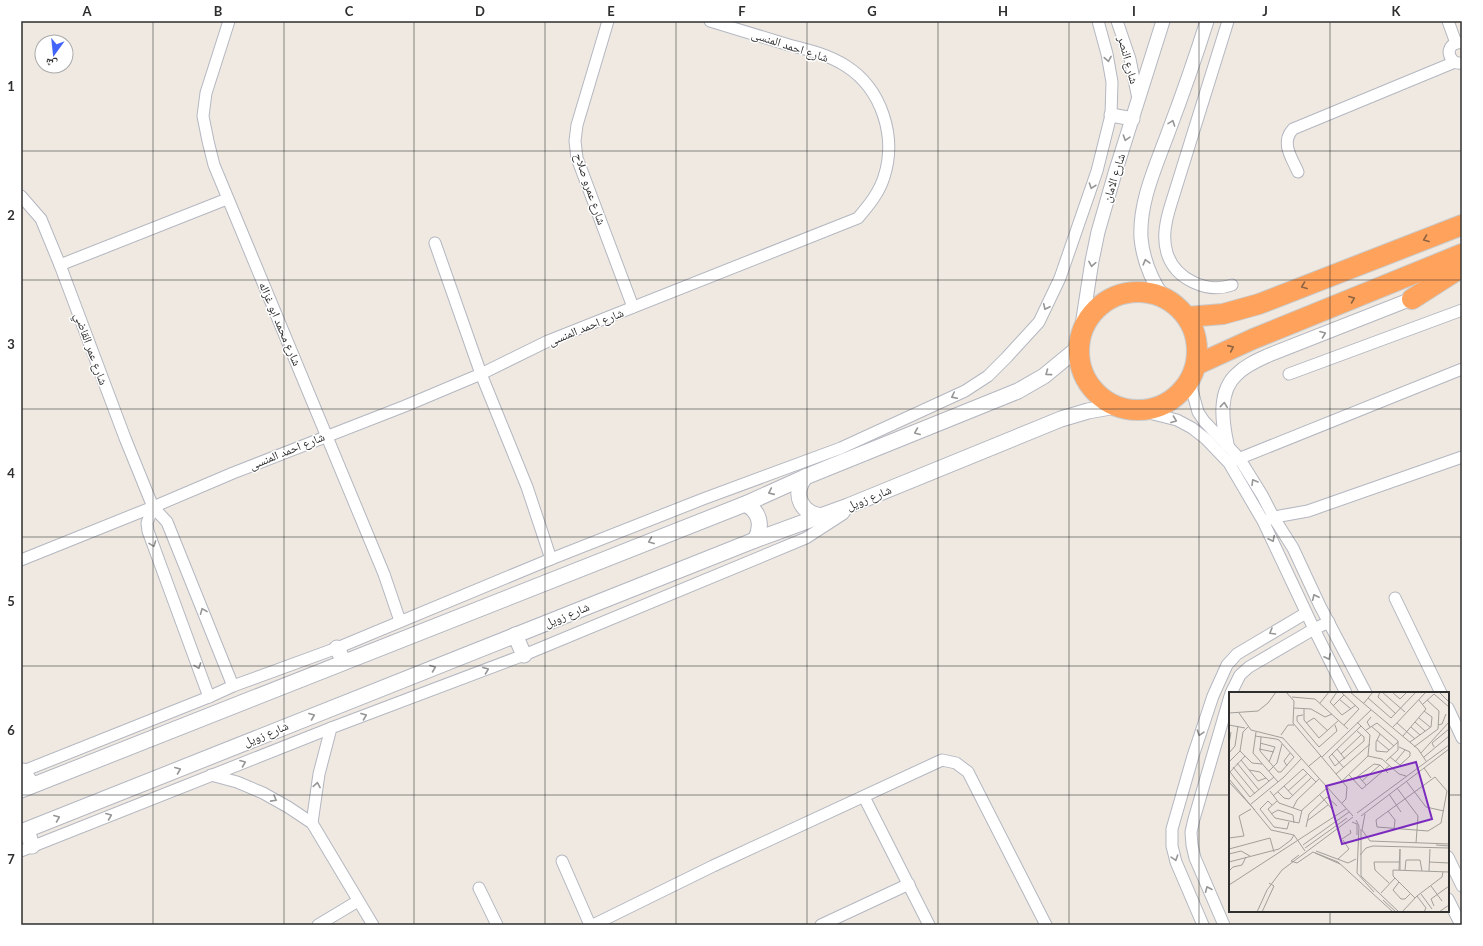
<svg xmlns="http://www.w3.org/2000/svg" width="1483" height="946" font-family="Lato,'Noto Naskh Arabic',sans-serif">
<rect width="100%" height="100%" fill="#efe9e1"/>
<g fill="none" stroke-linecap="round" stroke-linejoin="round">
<g stroke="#b4b7c1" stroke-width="13">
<g id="minor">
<polyline points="229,21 206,93 203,116 208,141 214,165 384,574 400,621"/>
<polyline points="608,21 577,125 575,141 577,158 633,307"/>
<polyline points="1117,21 1130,59 1138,99"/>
<path d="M1228 21 1171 204C1166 220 1162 237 1167 253 1175 279 1207 294 1232 285"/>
<polyline points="1448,21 1456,43"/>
<path d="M1461 63C1454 64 1450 59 1449 52 1450 45 1455 42 1462 43"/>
<path d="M1298 172C1292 158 1280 143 1293 129L1455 62"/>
<polyline points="21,196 41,219 60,265 125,438 153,507 167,522 233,686"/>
<polyline points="435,243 481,374 527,487 551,559"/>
<polyline points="60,265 227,199"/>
<polyline points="1289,374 1462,310"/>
<polyline points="1191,377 1192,390 1198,412 1204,421 1239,458 1262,495 1274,518 1293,548 1320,606 1366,693"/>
<polyline points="1137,410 1177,420 1192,428 1206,439 1229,463 1263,521 1314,629 1346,693"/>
<polyline points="1233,461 1462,369"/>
<polyline points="153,507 147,523 148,531 209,697"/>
<polyline points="1267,520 1280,516 1308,511 1462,457"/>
<path d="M21 560 153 507 233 473 405 406 481 374 548 341 858 218C869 205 879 193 884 177 897 137 882 89 846 66 829 55 809 50 789 45 763 37 737 29 710 21"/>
<polyline points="1395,598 1441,693"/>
<polyline points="1231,693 1240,675 1249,667 1314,629 1329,622"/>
<polyline points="1448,708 1462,738"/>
<polyline points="21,772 209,697 233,686 337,648 551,559 703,499 841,448 965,391 988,376 1007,357 1039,322 1060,278 1097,171 1111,115 1112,82 1107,54 1098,21"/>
<polyline points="211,775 237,782 263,793 288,807 312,823 373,925"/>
<polyline points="864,797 929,925"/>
<polyline points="312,823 319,774 331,728"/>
<polyline points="21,851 331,728 524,655 806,538 843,514 848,507"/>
<polyline points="1448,857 1462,886"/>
<polyline points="562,861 590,925"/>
<polyline points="479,888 497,925"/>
<polyline points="1448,899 1461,925"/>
<polyline points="318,925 358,901"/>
<polyline points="593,925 713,866 942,760 956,763 968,772 1046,925"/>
<polyline points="821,925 909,884"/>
<polyline points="1203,925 1176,862 1172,846 1172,829 1193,756 1213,696 1227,665 1237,654 1306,613"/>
<polyline points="1224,925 1195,858 1192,845 1191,832 1194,819 1230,696"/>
</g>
</g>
<g stroke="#b4b7c1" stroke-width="15">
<g id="tertiary">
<polyline points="1111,115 1133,119"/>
<path d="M1163 297C1151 279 1143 260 1141 238 1139 202 1156 166 1168 133 1182 96 1195 59 1207 21"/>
<polyline points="1080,338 1092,261 1098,232 1115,173 1163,21"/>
<path d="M1227 444C1222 421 1218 391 1237 374 1246 365 1258 360 1269 355L1419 296"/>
</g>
</g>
<g stroke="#b4b7c1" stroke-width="17">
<g id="secondary">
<path d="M805 477C792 495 801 514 823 516"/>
<path d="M745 504C760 511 763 526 755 540"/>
<polyline points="515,635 524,655"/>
<polyline points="337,648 344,662"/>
<polyline points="23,771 32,785"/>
<polyline points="21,790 745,504 805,477 1018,391 1044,376 1078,348"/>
<polyline points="27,830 32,846"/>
<polyline points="21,832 755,540 848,506 1061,419 1088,411 1116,406"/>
</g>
</g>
<g stroke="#c9c9c9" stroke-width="22">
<g id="motorway">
<circle cx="1138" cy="351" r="59"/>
<polyline points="1412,299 1462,267"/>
<polyline points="1187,317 1223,314 1259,304 1462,225"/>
<polyline points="1196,365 1253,339 1462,254"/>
</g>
</g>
<use href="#minor" stroke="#fff" stroke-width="11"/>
<use href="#tertiary" stroke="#fff" stroke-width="13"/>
<use href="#secondary" stroke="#fff" stroke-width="15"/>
<use href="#motorway" stroke="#ffa35c" stroke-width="20"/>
</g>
<defs><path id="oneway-chevron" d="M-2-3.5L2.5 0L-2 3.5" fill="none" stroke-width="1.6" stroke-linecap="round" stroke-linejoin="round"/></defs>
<g stroke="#969696">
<use href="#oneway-chevron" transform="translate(1108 59) rotate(80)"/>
<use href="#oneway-chevron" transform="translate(1172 123) rotate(-70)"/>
<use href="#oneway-chevron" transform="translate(1126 138) rotate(108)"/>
<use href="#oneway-chevron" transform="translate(1092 186) rotate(109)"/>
<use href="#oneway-chevron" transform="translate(1146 262) rotate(-105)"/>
<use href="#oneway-chevron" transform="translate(1092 264) rotate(100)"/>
<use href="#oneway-chevron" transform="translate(1046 307) rotate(115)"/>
<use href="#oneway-chevron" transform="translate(1323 334) rotate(-21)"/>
<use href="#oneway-chevron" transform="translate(1048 373) rotate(144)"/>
<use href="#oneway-chevron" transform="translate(954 396) rotate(154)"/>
<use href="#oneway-chevron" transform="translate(1224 405) rotate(-84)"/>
<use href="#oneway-chevron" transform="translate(1174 420) rotate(21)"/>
<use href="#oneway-chevron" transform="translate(917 432) rotate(158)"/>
<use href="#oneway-chevron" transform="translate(1254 482) rotate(-121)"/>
<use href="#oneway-chevron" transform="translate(771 492) rotate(156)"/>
<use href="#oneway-chevron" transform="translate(1272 539) rotate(63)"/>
<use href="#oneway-chevron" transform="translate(651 541) rotate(158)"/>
<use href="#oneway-chevron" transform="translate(153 544) rotate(70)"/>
<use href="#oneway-chevron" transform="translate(1315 597) rotate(-115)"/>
<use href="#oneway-chevron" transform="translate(203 611) rotate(-112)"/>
<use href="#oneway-chevron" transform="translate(1272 632) rotate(150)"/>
<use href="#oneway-chevron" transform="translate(1328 657) rotate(63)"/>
<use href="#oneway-chevron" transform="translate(198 666) rotate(70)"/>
<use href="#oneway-chevron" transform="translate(433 668) rotate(-22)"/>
<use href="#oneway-chevron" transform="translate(486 670) rotate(-21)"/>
<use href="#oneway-chevron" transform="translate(312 716) rotate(-22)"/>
<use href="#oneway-chevron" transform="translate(364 716) rotate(-21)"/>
<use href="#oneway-chevron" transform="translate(1200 733) rotate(108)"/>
<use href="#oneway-chevron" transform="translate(243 763) rotate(-21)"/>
<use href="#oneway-chevron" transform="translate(178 770) rotate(-22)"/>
<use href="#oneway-chevron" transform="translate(317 785) rotate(-80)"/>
<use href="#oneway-chevron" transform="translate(274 799) rotate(29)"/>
<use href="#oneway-chevron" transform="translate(109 816) rotate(-22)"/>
<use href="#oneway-chevron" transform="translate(57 818) rotate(-22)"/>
<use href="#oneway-chevron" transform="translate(1175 858) rotate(72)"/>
<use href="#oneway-chevron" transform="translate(1208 889) rotate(-113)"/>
</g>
<g stroke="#8c6343">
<use href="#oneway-chevron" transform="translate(1426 239) rotate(159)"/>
<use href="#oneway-chevron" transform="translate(1304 286) rotate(159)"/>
<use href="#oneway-chevron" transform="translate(1352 299) rotate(-22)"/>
<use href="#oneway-chevron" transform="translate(1231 348) rotate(-24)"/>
</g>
<path fill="none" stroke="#2e2e2e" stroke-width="1" stroke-opacity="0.55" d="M153 21V925M284 21V925M414 21V925M545 21V925M676 21V925M807 21V925M938 21V925M1069 21V925M1199 21V925M1330 21V693M21 151H1462M21 280H1462M21 409H1462M21 537H1462M21 666H1462M21 795H1230M1448 795H1462M1330 911V925"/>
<g text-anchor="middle" stroke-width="3" stroke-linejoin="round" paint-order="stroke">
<g font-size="12" fill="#2e2e2e" stroke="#fff">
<text transform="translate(790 46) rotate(18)" y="4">شارع احمد المنسى</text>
<text transform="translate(1128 60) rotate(75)" y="4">شارع النصر</text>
<text transform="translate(1114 178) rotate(-73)" y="4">شارع الامان</text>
<text transform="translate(590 189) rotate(71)" y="4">شارع عمرو صلاح</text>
<text transform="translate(280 324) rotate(67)" y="4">شارع محمد ابو غزاله</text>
<text transform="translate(586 327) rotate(-22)" y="4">شارع احمد المنسى</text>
<text transform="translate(91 349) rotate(70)" y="4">شارع عمر القاضي</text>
<text transform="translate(287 451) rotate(-22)" y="4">شارع احمد المنسى</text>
<text transform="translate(869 498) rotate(-22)" y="4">شارع زويل</text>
<text transform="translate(567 615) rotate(-22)" y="4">شارع زويل</text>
<text transform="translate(266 734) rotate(-22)" y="4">شارع زويل</text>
</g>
</g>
<g transform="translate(1229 692)">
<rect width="220" height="220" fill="#efe9e1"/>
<path fill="none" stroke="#a29e99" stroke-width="1" d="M57 0 65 9 64 31 118 95 117 107 113 111M108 0 101 10 113 23 127 13M112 0 130 17 115 33M121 0 189 57 197 69M151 0 149 5 167 22M153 0 176 20M163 0 171 7 178 0M210 0 220 10M63 5 86 7 119 37M139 6 162 26 187 0M110 7 122 17M91 11 100 0M135 11 144 0M194 12 205 2 220 15M104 14 115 3M65 16 82 17 96 25 103 22M75 17V28L90 46 110 28M0 21 29 19 39 11 47 0M10 21 22 38 54 46 124 124M74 23 68 24V29L90 55 108 39 106 33M190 26 201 35M186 30 196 39M77 31 85 26 99 39M168 31 186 47M0 33 16 36M209 33 213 32 217 22M142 34 165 54M141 35 138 30 142 25M164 35 197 0M182 35 191 43M137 38 148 31 169 49V58L157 69M128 39 135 45V49L106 74 100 65 103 62 132 34M27 40 24 61 49 90M151 42 147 50V59L158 60 169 50M52 43 59 33H65M26 44 47 47 50 48 65 65 52 80H49L31 59 32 45M174 44 197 17 190 8M148 48 160 58M181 50 202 35 203 25 195 19M31 51 46 55 40 70M0 52 2 40M185 55 209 37 210 19 198 8M205 55 203 51 220 37M30 57 45 60M108 57 116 67M11 59 23 71 33 72M0 61 6 54 9 34M192 61 220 30M103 62 115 76M112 62 132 43M16 64 1 80 21 105 45 85M139 64 153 67 170 82 177 84M93 65 142 18M161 65 171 73 181 64V60L170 55M195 65 220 44M12 68 29 89 37 86M0 70 11 59 14 40 19 35M166 70 176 58M8 71 30 98M58 74 55 69 61 61M80 74 92 64M4 75 26 102M195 76 202 86M20 78 31 80 40 89M40 79 48 71 53 52M107 82 141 52M120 83 133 97 161 73M129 84 137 93M206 85 218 99 212 131 199 139 148 135 147 128ZM0 87 42 138 65 143 76 159M124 88 145 72 151 73 159 81M113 89 139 64 141 43 128 30M133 89 151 73M0 90 26 118M178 90 197 115 215 119M55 94 64 104M168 96 189 124 187 151M41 99 50 111 73 119M59 99 79 81M49 100 55 106 60 107 83 85M160 102 172 120M91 103 103 117M44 104 74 77 87 90M48 109 39 117 46 126 70 131 73 118 98 96M22 112 55 85 72 67M43 113 39 109 31 117 45 135 58 137 60 130M64 116 68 108 90 87M159 119 166 128 165 138M128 121 220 53M42 122 49 118 64 123 65 131M136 122 133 138 141 149 220 152M132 124 220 57M127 128 130 134 128 181 145 200M78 129 99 113M123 130 128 132V143M77 135 80 122 98 105 108 114M132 137V184L170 220M0 146 15 144 10 124 22 117M113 147 122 141 121 138M74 153 120 120M207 153 220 154M76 156 118 126M0 157 41 146 45 160M87 159 119 171 127 167M86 161 111 172M0 162 12 159 21 164M70 163 62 169 68 171 84 160 109 170 164 220M131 163 137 156 144 154 220 156M109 167 120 157 114 148M0 170 50 157 62 148 65 143M200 170 220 171M170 178 171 157V178M176 178 177 168H191L193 179M0 179 4 175 13 173 17 165M200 179 201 157M170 190 164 198 172 207H176L182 201M160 191 146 178 145 170H170M0 193 117 117M202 194 213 209M152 201 166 186M192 202 203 217M188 204 197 216 195 220M186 206 164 184V178L220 180M154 208 167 220M205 214 202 207 220 194M28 220 38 198 53 178 124 125M33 220 45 194 40 191M173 220 188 204 213 185 214 180M210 220 220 213"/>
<path fill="#7b2cbf" fill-opacity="0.15" stroke="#7b2cbf" stroke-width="2" d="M187 70 203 127 113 152 97 94Z"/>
<rect width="220" height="220" fill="none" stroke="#2e2e2e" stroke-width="2"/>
</g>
<rect width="1483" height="946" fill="none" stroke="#ffffff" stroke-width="44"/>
<g transform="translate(54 54) rotate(195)"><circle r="19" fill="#ffffff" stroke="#ababab"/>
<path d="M0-3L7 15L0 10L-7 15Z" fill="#4264fb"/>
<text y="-6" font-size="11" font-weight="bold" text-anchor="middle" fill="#2e2e2e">ش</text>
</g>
<rect x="22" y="22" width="1439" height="902" fill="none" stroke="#2e2e2e" stroke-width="1.5"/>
<g font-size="13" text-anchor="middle" font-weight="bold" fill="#2e2e2e">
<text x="87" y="16">A</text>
<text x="218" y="16">B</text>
<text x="349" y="16">C</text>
<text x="480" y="16">D</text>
<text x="611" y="16">E</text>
<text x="742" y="16">F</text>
<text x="872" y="16">G</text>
<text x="1003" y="16">H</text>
<text x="1134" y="16">I</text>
<text x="1265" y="16">J</text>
<text x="1396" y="16">K</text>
<text x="11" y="91">1</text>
<text x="11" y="220">2</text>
<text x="11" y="349">3</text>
<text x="11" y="478">4</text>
<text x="11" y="606">5</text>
<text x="11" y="735">6</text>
<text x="11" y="864">7</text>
</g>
</svg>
